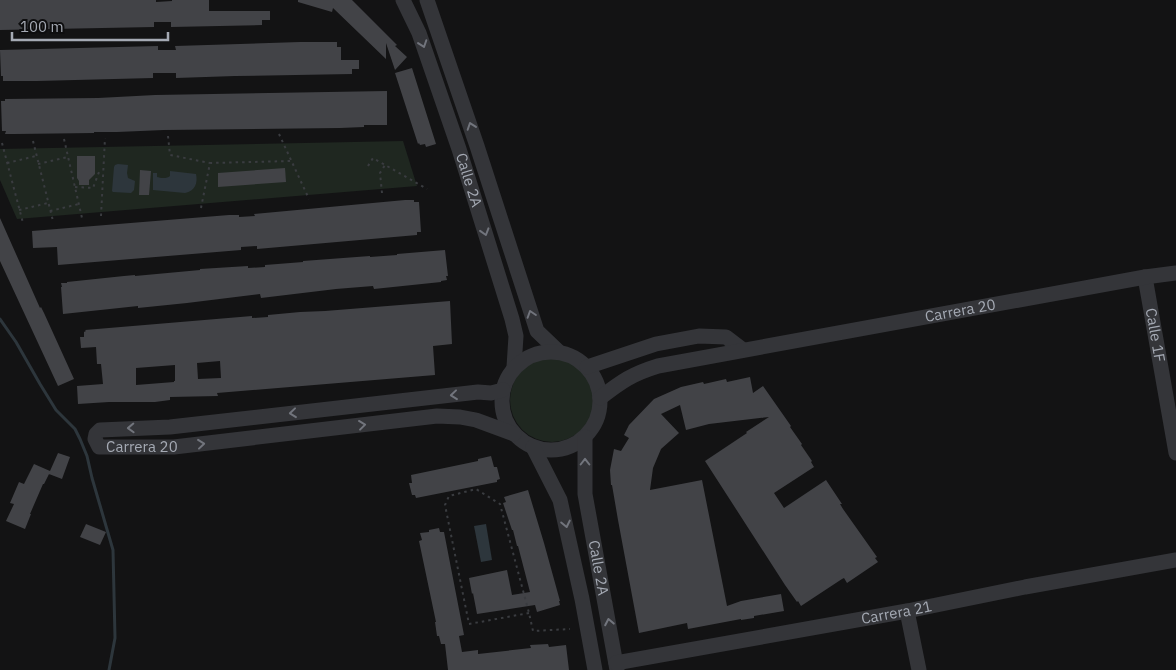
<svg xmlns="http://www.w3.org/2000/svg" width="1176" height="670" font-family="'IBM Plex Sans',sans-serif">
<rect width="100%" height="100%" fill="#131314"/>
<g fill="#1f2720">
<polygon points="403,141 417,186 17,219 0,180 0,149"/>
<circle cx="552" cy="400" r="42"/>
</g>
<g fill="#2d363c">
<polygon points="118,164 128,165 127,173 128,178 135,181 134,190 131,193 113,192 112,191 114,167 115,165"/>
<path d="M170 171 196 174C198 183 195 191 185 193L153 190V173H157V177C160 178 167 179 170 176Z"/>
<polygon points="486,524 492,560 481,562 474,526"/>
</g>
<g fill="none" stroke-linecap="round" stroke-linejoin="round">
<polyline stroke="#2d363c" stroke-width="3" points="0,319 16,342 40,384 56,410 75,429 80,439 87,456 92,478 113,550 115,638 109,670"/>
</g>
<g fill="#424347" fill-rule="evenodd">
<polygon points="0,0 156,0 156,2 172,1 172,0 209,0 209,11 270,11 270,20 262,20 262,25 171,27 171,22 154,22 154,27 0,30"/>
<polygon points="298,0 352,0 397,45 395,46 407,57 395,70 386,43 386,59 333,8 332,12 298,2"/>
<polygon points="300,42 337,42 337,47 341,47 341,60 359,60 359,69 352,69 352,74 235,76 176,78 176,73 153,73 153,78 37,81 3,81 3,76 1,76 0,50 158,46 158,50 176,50 175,46"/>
<polygon points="412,68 436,144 426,147 425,144 420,145 419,143 418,144 395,73"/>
<polygon points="387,91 387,125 364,125 364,127 340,128 164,130 117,132 94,132 94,133 15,134 5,134 6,131 2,131 1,101 5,101 5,99 98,98 155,95"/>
<polygon points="77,156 95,156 95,174 89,180 89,185 79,185 79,181 77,178"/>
<polygon points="285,168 286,182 218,187 218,173"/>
<polygon points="140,170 151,171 149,195 139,195"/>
<polygon points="405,200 414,200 414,202 419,202 421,232 417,232 417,235 257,249 257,246 241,247 241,250 58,265 57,247 33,248 32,231 229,215 239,215 239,217 255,216 254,214"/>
<polygon points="0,218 40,308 41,307 44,313 74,379 58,386 0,261"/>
<polygon points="445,250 448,276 446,276 447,280 441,281 441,282 374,289 373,286 336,289 261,298 260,294 187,303 138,308 138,306 63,314 61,287 62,287 61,283 67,283 67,282 124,276 135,275 135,276 200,270 200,269 248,266 248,268 265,267 265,265 303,262 303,261 370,256 370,257 397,255 397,254"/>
<path d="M450 301 452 344 433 346 435 375 217 393 218 396 170 397V400L155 402H109L78 404 77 386 103 384 101 364H97L96 347 81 348 80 337H84V332L86 331 85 330 252 316V318L268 317V315L300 312 325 311ZM220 361 221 378 198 379 197 363ZM175 365V381H174V382L136 385V368Z"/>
<polygon points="750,377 753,393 763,386 791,426 790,427 802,444 801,445 812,461 811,462 814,467 774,493 784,508 826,480 842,504 840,504 843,509 877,557 875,558 878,562 847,583 844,578 842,579 801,606 798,601 797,602 785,585 705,461 747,433 746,432 769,417 709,424 686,430 680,405 661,414 679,433 661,449 653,468 650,490 702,480 727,606 741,601 781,594 784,611 754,616 754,618 741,620 741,619 688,629 687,623 639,633 618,520 612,485 611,485 610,470 614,449 621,451 629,438 624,435 629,425 654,399 681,387 703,382 704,384 726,379 727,382"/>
<polygon points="58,453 70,457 62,479 49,474 50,472 44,484 43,484 30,514 31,514 25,529 6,521 14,504 10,503 19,482 24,484 34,464 50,471"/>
<polygon points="491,456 494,467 497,467 500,479 497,480 497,482 416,498 415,495 412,495 409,483 412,483 411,475 478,461 478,459"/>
<polygon points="528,490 544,543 560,601 559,601 560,605 537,612 535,605 477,614 473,593 472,594 469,578 507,570 512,595 530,592 518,546 517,546 513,530 512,530 503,503 506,502 504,497"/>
<polygon points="86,524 106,532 100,545 80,537"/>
<polygon points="439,528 440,532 444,532 464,635 459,636 462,652 478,650 478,654 531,648 530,645 548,644 549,647 566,645 569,670 448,670 445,644 441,644 439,636 437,636 435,622 436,622 419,541 422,540 420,533 429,532 429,530"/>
</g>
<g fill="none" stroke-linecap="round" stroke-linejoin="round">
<g stroke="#3a3c40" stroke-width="2" stroke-dasharray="2.5 4" stroke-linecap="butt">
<polyline points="279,134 309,199"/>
<polyline points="168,136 170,155 210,163"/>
<polyline points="64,139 82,218"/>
<polyline points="33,141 53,221"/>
<polyline points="2,143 23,223"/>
<polyline points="7,163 36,156"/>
<polyline points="38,164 68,157"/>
<polyline points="368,166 373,158 427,189"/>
<polyline points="75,187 93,188 99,172 102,172"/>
<polyline points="382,193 380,173 385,165"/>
<polyline points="201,208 210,163 291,161"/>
<polyline points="19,210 48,203"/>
<polyline points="50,211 79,204"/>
<polyline points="101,216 105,138"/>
<polyline points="529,613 469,624 445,505 449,496 476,489 500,504 529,613 533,631 570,629"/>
</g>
<g stroke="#343539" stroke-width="15">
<path id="s1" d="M403 0 419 33 459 149 512 319 516 336 514 367"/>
<polyline points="427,0 477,146 537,331 559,352"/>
<path id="s2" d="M1145 277 1176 453"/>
<circle cx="551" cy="401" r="49"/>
<polyline points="587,367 656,344 699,336 726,337 743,350"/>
<path id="s3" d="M503 390 491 393 478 392 170 427 100 430 96 434 95 439 99 447H174L437 416 460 417 476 420 514 434"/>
<path id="s4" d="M600 398C622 381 632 374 658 366L1145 277 1176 273"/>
<path id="s5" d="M585 437V494L617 670"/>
<polyline points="533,447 560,500 582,599 595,670"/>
<polyline points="907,611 919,670"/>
<path id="s6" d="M616 663 907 611 1025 587 1176 560"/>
</g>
</g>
<defs><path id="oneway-chevron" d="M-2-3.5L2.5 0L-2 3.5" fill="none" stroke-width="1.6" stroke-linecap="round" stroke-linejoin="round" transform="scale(1.25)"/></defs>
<g stroke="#72757d">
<use href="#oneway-chevron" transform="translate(423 44) rotate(71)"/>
<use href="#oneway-chevron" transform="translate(471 126) rotate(-109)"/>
<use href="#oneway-chevron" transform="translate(485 232) rotate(73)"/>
<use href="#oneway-chevron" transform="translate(531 314) rotate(-108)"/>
<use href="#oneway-chevron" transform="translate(454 395) rotate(174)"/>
<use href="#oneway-chevron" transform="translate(293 413) rotate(174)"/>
<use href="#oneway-chevron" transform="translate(362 425) rotate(-7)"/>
<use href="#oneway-chevron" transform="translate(131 428) rotate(178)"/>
<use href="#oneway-chevron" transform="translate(201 444) rotate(-6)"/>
<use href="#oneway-chevron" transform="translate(585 462) rotate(-90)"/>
<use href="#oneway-chevron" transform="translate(566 524) rotate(78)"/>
<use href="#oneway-chevron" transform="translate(609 622) rotate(-101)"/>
</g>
<g text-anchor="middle" stroke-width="4.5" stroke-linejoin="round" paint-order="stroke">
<g font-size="15" fill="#a5aab4" stroke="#0e0e0f">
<text dy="5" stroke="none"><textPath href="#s1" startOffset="192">Calle 2A</textPath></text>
<text dy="5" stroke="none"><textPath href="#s4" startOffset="374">Carrera 20</textPath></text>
<text dy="5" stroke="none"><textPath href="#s2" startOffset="59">Calle 1F</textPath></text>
<text dy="5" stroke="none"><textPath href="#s3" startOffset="468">Carrera 20</textPath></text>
<text dy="5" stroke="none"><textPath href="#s5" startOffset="132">Calle 2A</textPath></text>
<text dy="5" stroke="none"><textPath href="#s6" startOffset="285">Carrera 21</textPath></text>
</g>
</g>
<path d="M12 32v8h156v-8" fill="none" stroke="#a5aab4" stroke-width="2.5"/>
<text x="20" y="32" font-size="15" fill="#a5aab4" stroke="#0e0e0f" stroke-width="4" paint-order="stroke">100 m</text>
</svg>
